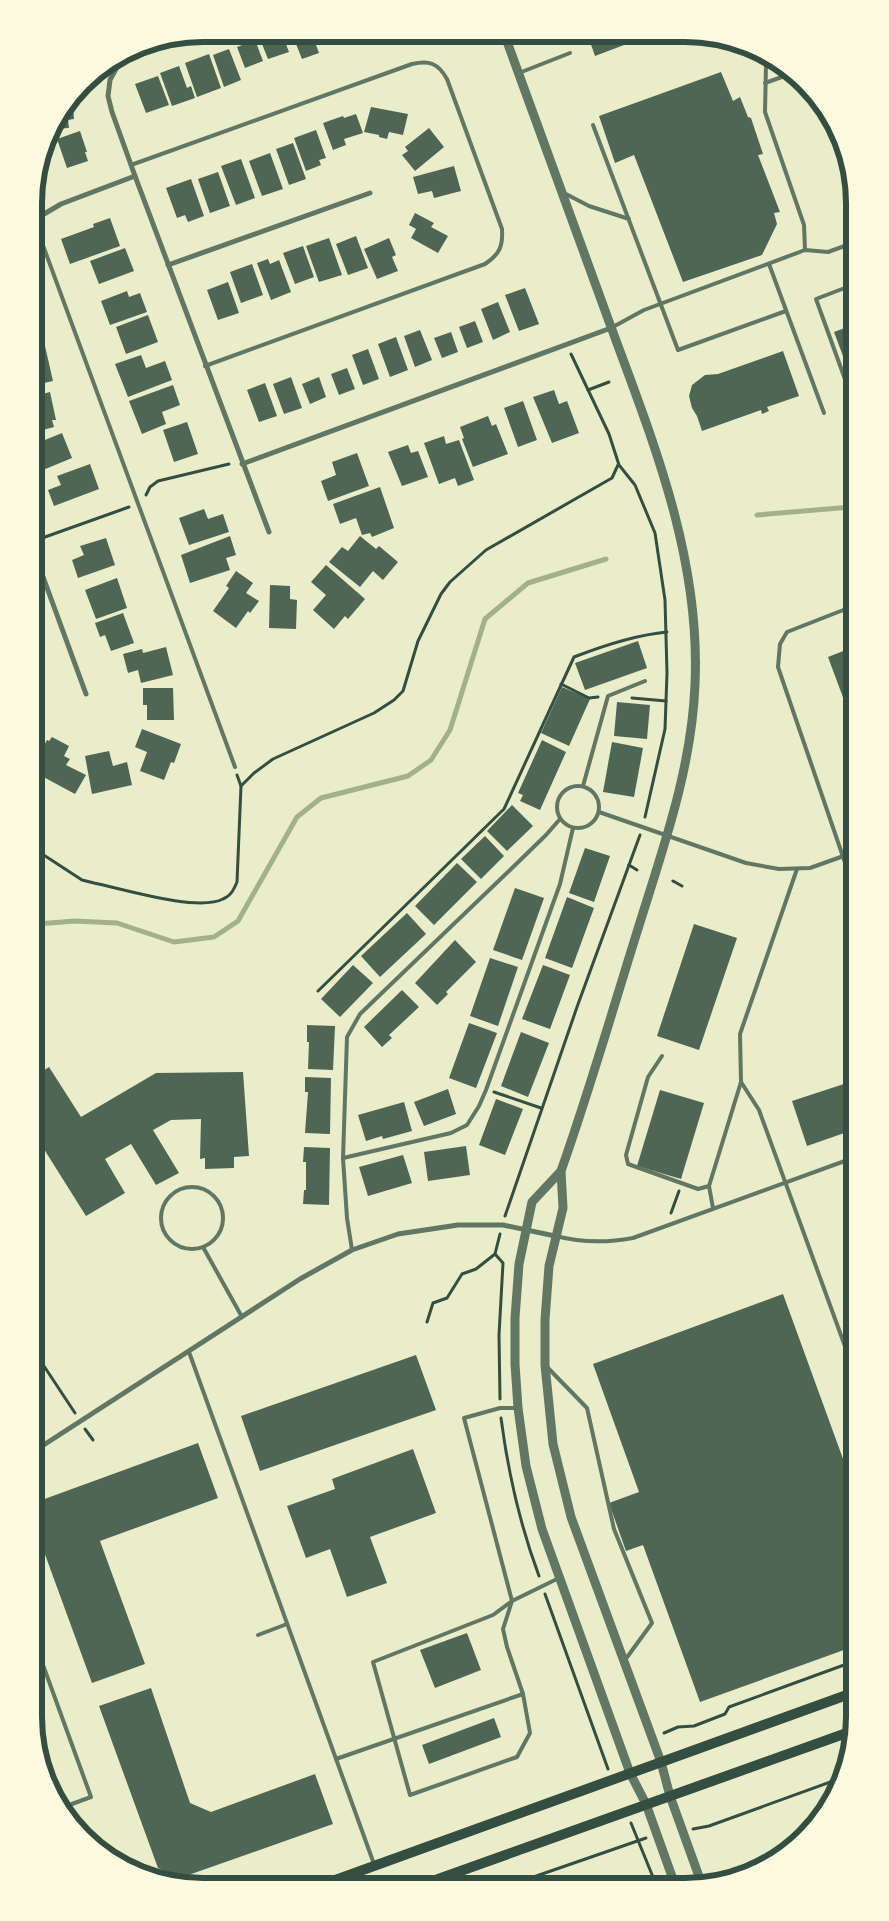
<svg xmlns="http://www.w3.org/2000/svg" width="889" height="1921" font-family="Spectral,serif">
<rect width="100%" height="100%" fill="#e9edc9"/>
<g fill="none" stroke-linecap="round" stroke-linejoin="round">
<g stroke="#a3b18a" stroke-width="5">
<polyline points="757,515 851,507"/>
<polyline points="37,924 75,921 117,923 174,942 214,937 238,921 297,817 321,798 408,776 431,760 450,730 485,619 528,583 606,559"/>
</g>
</g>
<g fill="#4f6655">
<polygon points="273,34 282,34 289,52 268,59 260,39"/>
<polygon points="292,34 312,34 319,53 302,59"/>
<polygon points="323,34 338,35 325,40"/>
<polygon points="588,36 630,36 632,42 595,56"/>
<polygon points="255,40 263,61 245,68 237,47"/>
<polygon points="229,49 241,80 224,87 213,55"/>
<polygon points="209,54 221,88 197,97 185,63"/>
<polygon points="179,66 187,88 191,86 195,98 172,106 160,73"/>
<polygon points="721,72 733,101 740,97 748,117 751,118 763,154 758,155 780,212 774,213 777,224 762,255 683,282 634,155 615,163 599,116"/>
<polygon points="158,76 169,105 146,113 135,84"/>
<polygon points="69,105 73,105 74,119 68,120 69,128 51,129"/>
<polygon points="371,107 408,114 403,135 389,132 387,139 379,137 379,135 364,132"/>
<polygon points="356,114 363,133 344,139 346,145 333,150 323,123 343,116 344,118"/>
<polygon points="429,128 444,147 415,171 402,155 408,151 405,147"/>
<polygon points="316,130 326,158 319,160 321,165 306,171 294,138"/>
<polygon points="80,131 87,152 85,152 88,161 67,168 57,139"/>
<polygon points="293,143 306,179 289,185 276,149"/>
<polygon points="270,153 283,189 262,196 249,161"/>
<polygon points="241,159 255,198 236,205 221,166"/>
<polygon points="454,166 461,191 434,198 432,191 418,194 413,177"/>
<polygon points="218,172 230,206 210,213 198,179"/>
<polygon points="191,179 204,216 188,222 185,215 177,218 166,188"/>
<polygon points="415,213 434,223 431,227 448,236 438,253 411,238 416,229 409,225"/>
<polygon points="110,218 120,246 70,264 61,239 94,227 93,224"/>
<polygon points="356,236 368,268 348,275 336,244"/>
<polygon points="329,238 342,275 319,282 306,246"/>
<polygon points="389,238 396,255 392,257 398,271 377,279 364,249"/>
<polygon points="303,246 314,277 295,284 283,253"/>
<polygon points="125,248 134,271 99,284 90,261"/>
<polygon points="268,259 270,264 279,260 291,292 271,300 257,263"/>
<polygon points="252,264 263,295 241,303 230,272"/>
<polygon points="228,282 239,313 218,320 207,290"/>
<polygon points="525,288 539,324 519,331 505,295"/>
<polygon points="127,291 129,297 140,293 147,312 110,325 101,301"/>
<polygon points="498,302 510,332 493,340 481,309"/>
<polygon points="35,309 42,312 35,331"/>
<polygon points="148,315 158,342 126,354 116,327"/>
<polygon points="475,321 483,342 467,348 459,327"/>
<polygon points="850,326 850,375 834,332"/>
<polygon points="420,330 432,360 415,367 404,336"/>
<polygon points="451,332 458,352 442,358 434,338"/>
<polygon points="396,337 408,370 390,377 378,344"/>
<polygon points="45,346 53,381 35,385 35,348"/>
<polygon points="368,349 379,379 363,385 352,355"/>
<polygon points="783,351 799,396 767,407 769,411 762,414 761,410 702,431 697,416 692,408 689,396 692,385 705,375 718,374"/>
<polygon points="141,355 146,368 165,361 172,380 128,397 115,364"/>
<polygon points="347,368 355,389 339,395 331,374"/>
<polygon points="291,377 302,408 284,414 273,384"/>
<polygon points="319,377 326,397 310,404 302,384"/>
<polygon points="265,383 277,416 259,422 247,390"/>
<polygon points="173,385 180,405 162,412 166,424 142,434 129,401"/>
<polygon points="554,390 559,404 567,401 579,433 552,443 533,397"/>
<polygon points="50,392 56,420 52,420 54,427 35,432 35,396"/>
<polygon points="523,401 537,440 518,447 504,408"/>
<polygon points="488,416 492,426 496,424 508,454 473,467 462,439 464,438 460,427"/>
<polygon points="187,422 198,454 174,462 163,430"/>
<polygon points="62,433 72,458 43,470 35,451 35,444"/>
<polygon points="444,436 446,444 459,440 474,480 458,486 455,478 439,484 424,443"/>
<polygon points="408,445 411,453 418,451 428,477 402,486 388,452"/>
<polygon points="357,453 369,486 328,501 321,481 336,475 332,462"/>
<polygon points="90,464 99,489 54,506 48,490 61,485 57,476"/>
<polygon points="380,487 394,528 372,537 370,533 362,535 356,518 340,524 333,504"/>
<polygon points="204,509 208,519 223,514 229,532 189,545 179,518"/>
<polygon points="230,536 236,555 226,558 230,570 190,583 181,555"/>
<polygon points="360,536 376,549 379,546 398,562 383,580 373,571 360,587 329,562 342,547 348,551"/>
<polygon points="106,538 115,565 78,578 72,560 84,555 80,546"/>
<polygon points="326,565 365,599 348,619 345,616 334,629 313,610 326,595 311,582"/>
<polygon points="236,571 253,583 246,593 259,601 250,613 248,611 236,628 213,611 229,588 226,586"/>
<polygon points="117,578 127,608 96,619 85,590"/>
<polygon points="270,585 290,586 290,599 297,600 296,629 269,628"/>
<polygon points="123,613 134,643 111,651 105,635 100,637 95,623"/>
<polygon points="638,641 647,668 585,690 575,663"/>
<polygon points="166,647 173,675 141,683 138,670 128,673 123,654 142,649 143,653"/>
<polygon points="851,648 851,719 828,657"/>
<polygon points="562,687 590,699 569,746 541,733"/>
<polygon points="143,688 173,688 174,720 147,720 147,705 143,705"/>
<polygon points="617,702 650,705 647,739 614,736"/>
<polygon points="36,727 44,740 36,749"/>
<polygon points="142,729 181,744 174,763 171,762 164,780 140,771 147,752 135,747"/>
<polygon points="52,737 69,746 64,756 70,759 66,765 86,775 75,794 36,773 36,760 47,740 49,741"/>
<polygon points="542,740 566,752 540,810 520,801 523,795 518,793"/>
<polygon points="612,742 643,748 634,797 603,792"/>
<polygon points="109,751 113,766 127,762 132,785 92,794 85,756"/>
<polygon points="512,805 533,826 507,851 487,831"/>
<polygon points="485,836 504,856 481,879 461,859"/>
<polygon points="585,848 610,856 594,902 569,893"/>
<polygon points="457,863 477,882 434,925 415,906"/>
<polygon points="515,888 544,898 522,960 493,950"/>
<polygon points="567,897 594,908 572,968 545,958"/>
<polygon points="407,913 426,934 380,977 361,956"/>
<polygon points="694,924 737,938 699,1050 657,1036"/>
<polygon points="455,940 476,962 446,992 448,994 437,1005 415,983"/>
<polygon points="490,958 518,967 498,1026 470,1016"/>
<polygon points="353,965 373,983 340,1017 321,999"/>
<polygon points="543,965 570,975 550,1029 522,1019"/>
<polygon points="402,990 419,1007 389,1035 392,1038 382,1047 364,1027"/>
<polygon points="469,1023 497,1033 476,1088 449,1078"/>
<polygon points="307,1025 335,1026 333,1070 308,1069 309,1042 307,1042"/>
<polygon points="521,1032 549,1043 528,1097 501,1086"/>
<polygon points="49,1067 81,1117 156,1073 243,1072 249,1156 234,1157 234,1168 205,1169 205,1158 200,1159 201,1119 171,1120 153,1130 179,1173 156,1185 131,1144 105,1159 125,1193 86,1216 37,1138 37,1075"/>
<polygon points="305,1077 331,1078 330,1134 305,1133 308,1092 305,1092"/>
<polygon points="853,1081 853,1130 807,1146 792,1101"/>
<polygon points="448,1089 456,1114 424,1126 414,1102"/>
<polygon points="660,1090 704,1103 681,1179 637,1166"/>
<polygon points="496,1099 523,1109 505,1155 479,1145"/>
<polygon points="404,1102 412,1131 383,1139 382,1136 366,1141 358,1115"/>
<polygon points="466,1146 470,1175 428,1181 424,1152"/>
<polygon points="304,1147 330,1148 329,1205 303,1204 304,1190 306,1190 306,1162 303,1162"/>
<polygon points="403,1155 412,1183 368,1196 359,1167"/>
<polygon points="783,1294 854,1489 855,1646 700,1702 643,1545 626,1551 609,1503 639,1492 593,1364"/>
<polygon points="416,1355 436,1410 260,1471 241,1416"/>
<polygon points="198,1443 218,1498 100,1541 145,1664 92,1683 39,1538 39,1501"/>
<polygon points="413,1449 436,1513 370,1537 387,1583 347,1597 330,1549 306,1558 287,1506 335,1489 332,1479"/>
<polygon points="467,1633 481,1670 435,1688 420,1650"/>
<polygon points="151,1688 190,1803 211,1812 315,1774 333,1824 180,1878 158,1868 99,1706"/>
<polygon points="494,1718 501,1737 429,1764 422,1745"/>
</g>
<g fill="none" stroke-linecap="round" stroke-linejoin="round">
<g stroke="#344e41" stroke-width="3">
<polyline points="571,354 609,434 619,465 635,485 655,533 665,600 667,673 665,729 645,817"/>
<polyline points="588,390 609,382"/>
<polyline points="146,495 150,487 158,481 229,464"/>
<polyline points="45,537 129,507"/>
<polyline points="561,684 589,698 598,697"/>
<polyline points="632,698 666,701"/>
<polyline points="237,775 241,786"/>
<path d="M36 850 82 880 94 883C123 889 198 912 223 899 231 896 234 889 237 882L241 786 254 773 273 759 374 713 394 700 403 691 418 641 441 594 450 582 486 550 612 478 618 465"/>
<polyline points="629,865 637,870"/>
<polyline points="673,881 682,886"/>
<path d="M318 991 504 809 574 657C605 645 635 635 667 632"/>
<polyline points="494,1092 541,1108"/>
<polyline points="671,1213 679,1191"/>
<polyline points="505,1216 577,1007 640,835"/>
<polyline points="427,1322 433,1303 447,1298 462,1274 476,1269 495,1254"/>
<polyline points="38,1357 75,1413"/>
<polyline points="500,1399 499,1335 503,1263 495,1254 500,1234"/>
<path d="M501 1418C508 1472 520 1525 539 1576"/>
<polyline points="85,1429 93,1440"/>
<polyline points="545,1594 608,1769"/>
<polyline points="664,1733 678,1727 694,1726 725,1714 729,1707 855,1661"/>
<polyline points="631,1823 655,1882"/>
<polyline points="693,1829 709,1826 844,1777"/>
<polyline points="519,1882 646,1838"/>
</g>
<g stroke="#617663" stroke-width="4">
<polyline points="766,64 765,112 804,225 805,250"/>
<polyline points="519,73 570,53"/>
<polyline points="765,83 793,73"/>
<polyline points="593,125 678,350 786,311"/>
<path d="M131 165 412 64C429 60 438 63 447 79L502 229C503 246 500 254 485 264L205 366"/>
<polyline points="564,193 589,206 629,219"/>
<polyline points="34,221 235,767"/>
<polyline points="769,264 824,413"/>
<polyline points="850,286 816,299 850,393"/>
<polyline points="611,328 644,310 805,250 828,252 850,244"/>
<polyline points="851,607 787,632 780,644 778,667 852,883"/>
<polyline points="583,786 608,696 645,681"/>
<circle cx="578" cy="807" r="21"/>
<polyline points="599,812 746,863 779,869 810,868 852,853"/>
<polyline points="662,1056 648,1077 626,1155 628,1164 698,1189 709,1186"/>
<polyline points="741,1082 759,1110 854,1371"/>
<polyline points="343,1158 451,1133 467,1125 479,1106 486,1090 560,884 573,828"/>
<circle cx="192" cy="1218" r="31"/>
<polyline points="713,1208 709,1186 741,1082 740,1034 797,869"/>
<path d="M556 1236C582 1243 606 1243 633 1238L853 1158"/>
<polyline points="203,1247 242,1317"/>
<polyline points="352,1250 347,1218 343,1158 347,1037 360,1014 510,870 546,835 560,819"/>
<polyline points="189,1352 374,1864"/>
<polyline points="547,1367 587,1408 614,1529 652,1623 625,1660"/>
<polyline points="518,1408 500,1408 464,1418 512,1601 503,1629 507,1647 523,1694 530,1733 517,1757 410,1795 373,1662 493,1615 512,1601 559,1578"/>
<polyline points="258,1635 287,1624"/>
<polyline points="39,1654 91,1797 61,1808"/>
<polyline points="336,1759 523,1694"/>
</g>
<g stroke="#617663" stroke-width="5">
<polyline points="169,41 129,55 118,65 110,80 108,96 112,112 135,176 269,532"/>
<polyline points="764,59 766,64"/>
<polyline points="34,220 61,204 135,176"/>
<polyline points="168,265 370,193"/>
<polyline points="242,464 611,328"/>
<polyline points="35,555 86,694"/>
<polyline points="39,1448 300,1279 352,1250 398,1234 458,1225 503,1225 555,1236"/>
</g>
<g stroke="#617663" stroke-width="9">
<path d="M505 36C539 129 573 222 607 316 650 434 701 554 695 684 692 769 662 851 637 932 612 1012 589 1092 561 1171L563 1208 549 1266 545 1320V1365L553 1444 571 1517 661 1762 670 1796 701 1882"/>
<polyline points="561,1171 532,1202 519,1264 515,1318 515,1364 518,1408 526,1466 542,1529 630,1773 646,1804 674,1882"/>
</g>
<g stroke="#344e41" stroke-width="10">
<polyline points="327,1883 855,1692"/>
<polyline points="427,1883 855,1730"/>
</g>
</g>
<path d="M0 0H889V1921H0ZM203 42H685A161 161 0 0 1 846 203V1717A161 161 0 0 1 685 1878H203A161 161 0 0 1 42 1717V203A161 161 0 0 1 203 42Z" fill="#fefae0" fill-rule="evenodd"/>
<path fill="none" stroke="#344e41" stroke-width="6" d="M203 42H685A161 161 0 0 1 846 203V1717A161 161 0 0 1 685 1878H203A161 161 0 0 1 42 1717V203A161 161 0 0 1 203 42Z"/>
</svg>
